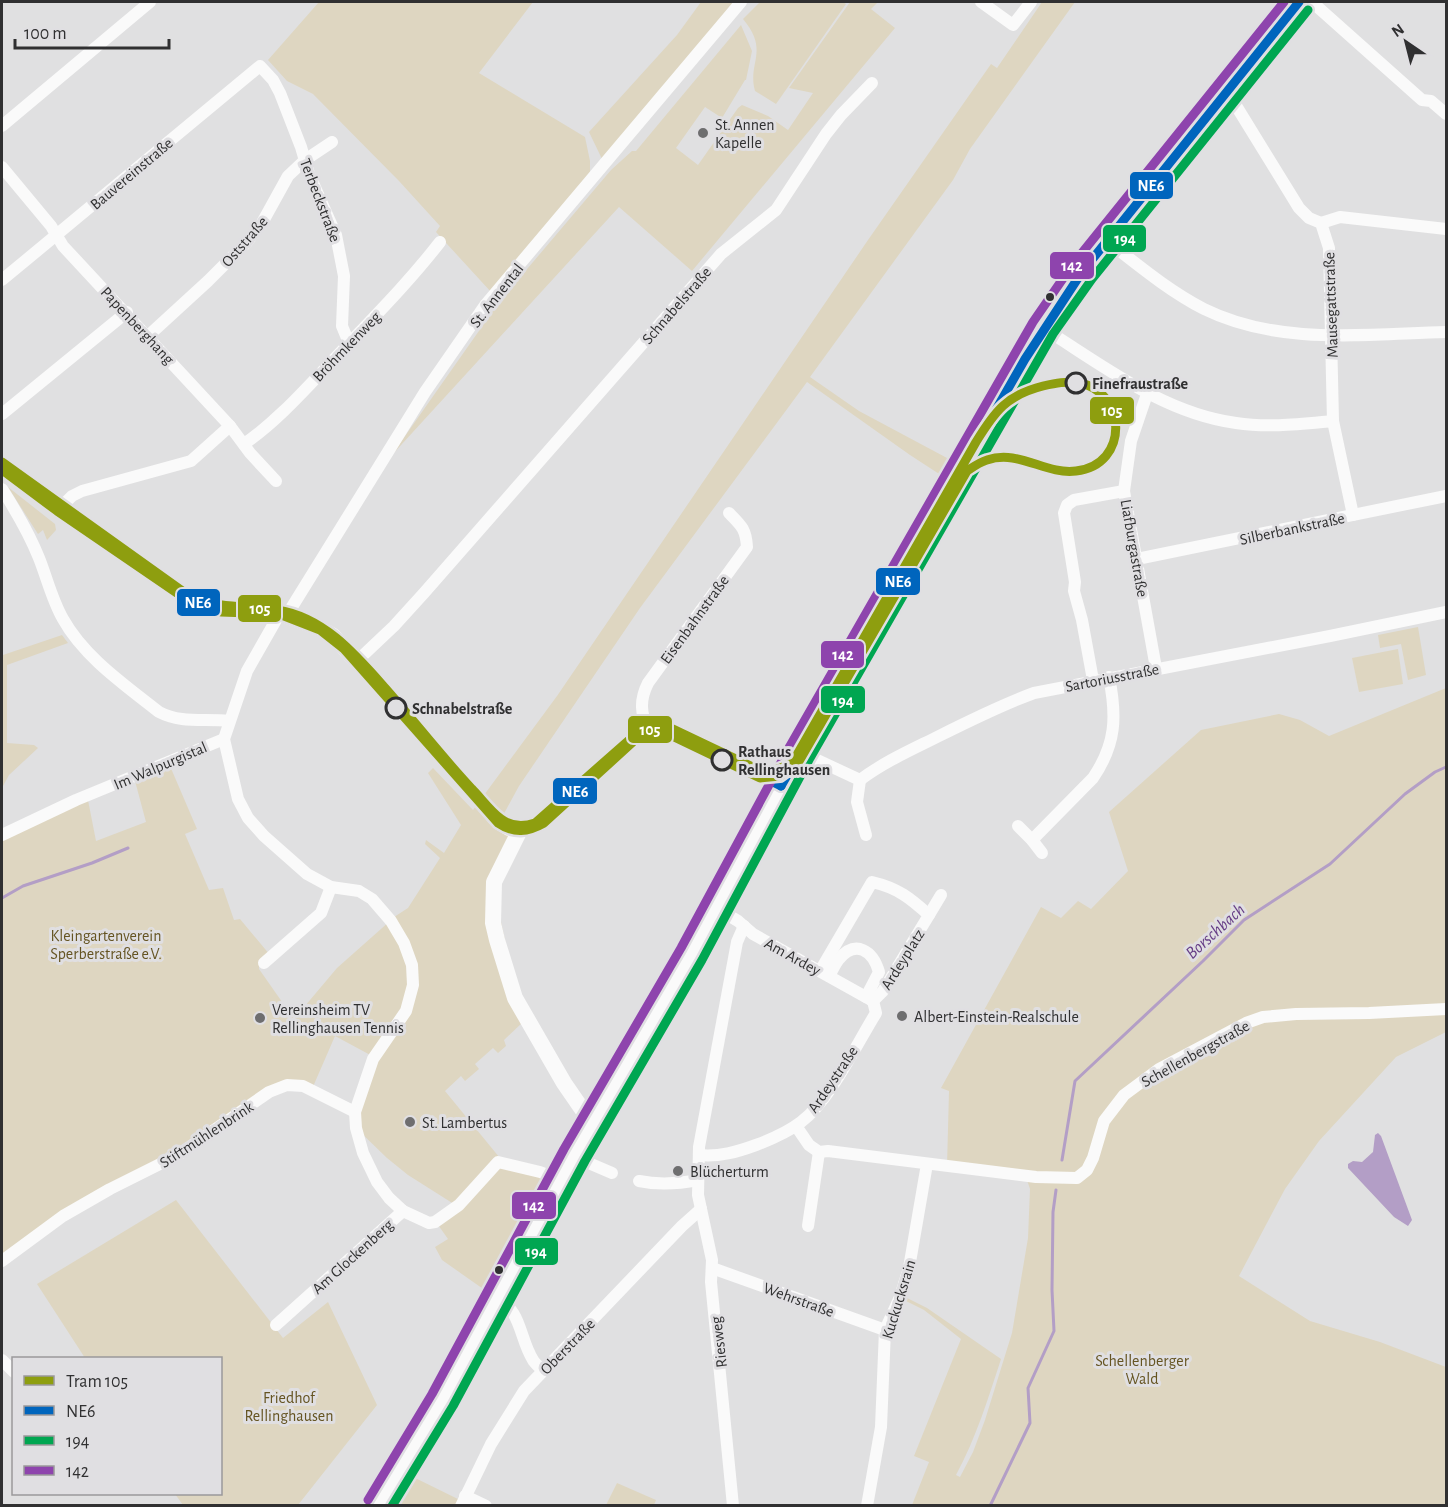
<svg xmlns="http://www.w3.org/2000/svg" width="1448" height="1507" font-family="'Alegreya Sans',sans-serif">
<rect width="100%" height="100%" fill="#e0e0e1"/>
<g fill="#ded6c1">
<polygon points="319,2 533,2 479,73 585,137 590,161 590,174 491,292 436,232 440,226 399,181 313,94 287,81 268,60"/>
<polygon points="701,2 736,2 602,159 589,132 677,35"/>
<path d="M760 2H843L846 4 776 104 755 91C747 63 770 51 743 19Z"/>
<polygon points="850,2 878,2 871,9 895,28 692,271 619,207 391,456 500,301 611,170 632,151 636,151 741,25 752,51 746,80 745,80 722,118 705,107 676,148 698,165 738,108 742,105 768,116 788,130 813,93 789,88"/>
<polygon points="1042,2 1075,2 970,149 953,180 810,377 859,411 962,466 953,483 910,455 807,382 640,608 519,786 500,821 519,829 492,881 523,1022 504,1040 506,1046 498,1053 493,1048 475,1064 479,1069 465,1081 461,1076 445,1091 504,1163 561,1181 496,1298 442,1260 435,1247 448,1239 436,1222 457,1206 408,1175 387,1158 356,1128 373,1059 406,1011 415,980 391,919 408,908 440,858 425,844 426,840 444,853 461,825 428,773 433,768 473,810 557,696 868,240 991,64 997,68"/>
<polygon points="8,487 55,524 56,530 47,540 43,530 38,534"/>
<polygon points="1418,627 1426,675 1408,680 1401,644 1380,648 1378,635"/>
<polygon points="62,635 68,643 7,665 7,743 34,745 38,748 9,775 2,788 2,651 3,655"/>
<polygon points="1398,649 1403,684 1359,692 1352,658"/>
<path d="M1446 688V1032L1396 1057 1319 1141 1285 1189 1239 1276 1310 1321 1380 1342 1446 1367V1505H912L929 1462 914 1456 961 1339 924 1310 902 1299 903 1296 927 1308 1001 1359C988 1399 976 1438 956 1475L960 1477 973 1452 985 1420 1012 1333 1028 1238 1030 1189 1026 1177 947 1166 949 1091 941 1088 1041 907 1061 918 1078 901 1091 909 1128 871 1109 812 1201 730 1279 714 1300 720 1329 736Z"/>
<polygon points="170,766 197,829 185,834 209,890 223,888 234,920 240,919 270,955 259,964 259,969 294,1019 337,968 390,921 404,944 411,991 374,1057 335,1036 312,1089 288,1084 179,1154 111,1187 2,1260 2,841 88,800 96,841 146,822 135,781"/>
<polygon points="176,1200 283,1338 328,1302 377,1405 298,1505 183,1505 175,1494 220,1494 220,1358 85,1358 37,1284"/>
<polygon points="407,1474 462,1501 461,1505 387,1506"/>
<polygon points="617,1483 656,1500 654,1505 606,1505"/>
</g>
<polygon fill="#b39ec6" points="1378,1133 1381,1136 1412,1220 1408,1226 1394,1217 1348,1168 1348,1164 1353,1161 1362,1162 1373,1152 1375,1135"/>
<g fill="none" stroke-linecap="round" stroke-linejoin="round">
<g stroke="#b39ec6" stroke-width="3">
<polyline points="2,898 23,886 92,863 128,848"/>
<polyline points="1062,1160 1075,1081 1203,961 1244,920 1330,864 1405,794 1435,772 1446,767"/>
<polyline points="990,1506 1030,1423 1028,1388 1054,1331 1052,1290 1053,1212 1056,1190"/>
</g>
<g stroke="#fafafa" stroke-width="12">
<polyline points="981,2 1013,25 1031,2"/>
<polyline points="1312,2 1422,100 1431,101 1446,114"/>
<polyline points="1227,91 1299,208 1309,218 1321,223 1329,248 1333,421 1353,515"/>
<polyline points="2,126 150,2"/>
<polyline points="2,167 51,226 63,246 230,426 250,453 276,481"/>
<polyline points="1321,223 1340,217 1446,229"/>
<path d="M1107 241C1138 265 1169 291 1204 309 1279 346 1366 334 1446 332"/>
<polyline points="2,280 260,66 273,80 280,93 301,147 309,174 336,235 344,276 342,326 349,343"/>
<path d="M1043 328C1104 366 1163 413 1236 423 1268 428 1300 424 1333 421"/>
<polyline points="148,336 208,281 247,242 262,223 288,176 305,160 332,142"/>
<polyline points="1147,394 1131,441 1124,491 1156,668"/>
<polyline points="2,414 127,312"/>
<path d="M244 444C279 420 308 386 338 355 373 318 409 282 440 242"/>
<path d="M2 489C16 511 29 533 39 558 47 578 52 600 63 619 84 657 125 685 159 712 182 724 205 718 229 721"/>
<polyline points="60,508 72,496 82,491 191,461 230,426"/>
<polyline points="1137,559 1446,496"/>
<polyline points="280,613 247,671 224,739 238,799 248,818 264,836 307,874 331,887 359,891 372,899 391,921 404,943 412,965 413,985 406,1011 373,1059 355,1112 356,1128 363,1153 377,1182 389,1198 403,1211 429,1223 435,1222 459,1205 498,1162 540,1172 561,1180"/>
<polyline points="287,615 425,392 486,304 741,2"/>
<polyline points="357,661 394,626 424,593 721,254 776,210 826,134 841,115 872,83"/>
<polyline points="1093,680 1082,620 1074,591 1075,582 1064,513 1067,505 1074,500 1124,491"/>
<path d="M648 731C641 713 639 701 648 683L747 547C746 529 741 525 729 513"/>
<polyline points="800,752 860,780"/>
<path d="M860 780C884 762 911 750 937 737 969 721 1001 705 1034 693L1330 636 1446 612"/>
<polyline points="860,780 857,802 866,835"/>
<path d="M1018 826 1032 840 1093 778C1116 744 1117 717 1109 677"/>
<path d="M520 830 537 825 544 820 632 740C646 728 663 729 679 735L781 786"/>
<polyline points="2,835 76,800 224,739"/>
<polyline points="1032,840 1042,853"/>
<polyline points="716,908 738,921 753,934 873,1001"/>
<polyline points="929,915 941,895"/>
<polyline points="264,963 321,913 331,887"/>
<path d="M820 971 872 882C898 888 910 898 929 915L883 991 873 1001"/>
<path d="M829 976C832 971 835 964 839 959 856 939 873 951 879 972L866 997"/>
<polyline points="796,1126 809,1145 819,1152 828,1151 1036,1177 1077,1178 1087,1170 1093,1158 1104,1121 1124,1095 1159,1069 1246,1023 1263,1017 1296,1014 1369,1013 1446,1009"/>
<polyline points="575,1155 584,1161 612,1173"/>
<path d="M699 1155C719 1157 737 1152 756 1145 772 1139 788 1132 801 1122 831 1099 856 1045 876 1013L873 1001"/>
<path d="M639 1181C659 1185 677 1184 698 1180"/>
<polyline points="808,1226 819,1152"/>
<polyline points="2,1261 63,1216 110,1189 178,1155 269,1092 287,1085 303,1086 355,1112"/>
<polyline points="712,1268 885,1330"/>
<path d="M496 1298C522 1310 519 1338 533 1360 535 1364 540 1367 543 1371"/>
<polyline points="276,1325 403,1211"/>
<polyline points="2,1360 14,1372"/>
<polyline points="465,1496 486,1506"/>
<polyline points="461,1506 491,1444 524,1391 682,1226 701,1209"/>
<polyline points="733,1506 711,1282 712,1260 698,1195 699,1147 737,942 744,926"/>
<polyline points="867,1506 881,1427 885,1330 900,1297 909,1268 927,1164"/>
</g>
<g stroke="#fafafa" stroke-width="16">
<polyline points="2,465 171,587 186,597 206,606 228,610 280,613 319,628 333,636 362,667 499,822 509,828 520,830 494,882 493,923 497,940 515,998 564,1083 584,1112 595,1121"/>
<polyline points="378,1506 442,1400 575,1155 691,954 800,752 1043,328 1082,272 1299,2"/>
</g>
<g stroke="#e0dfe2" stroke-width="14">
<g id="bus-1">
<path d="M2 465 186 597 206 606 228 610 280 613 319 628 333 636 499 822C512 829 523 830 537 825L632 740C647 729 662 729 679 735L781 786"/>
<polyline points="781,786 1025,359 1082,272 1299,2"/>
</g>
</g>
<g stroke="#e0dfe2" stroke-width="14">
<polyline id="bus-2" points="392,1506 453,1406 585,1161 702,960 810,758 1053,334 1092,279 1308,10"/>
</g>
<g stroke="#e0dfe2" stroke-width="14">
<polyline id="bus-3" points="368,1500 432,1394 564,1149 681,948 790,746 1033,322 1073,264 1284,2"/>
</g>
<use href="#bus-1" stroke="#0065bd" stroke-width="9"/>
<use href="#bus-2" stroke="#00a651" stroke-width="9"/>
<use href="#bus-3" stroke="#8e44ad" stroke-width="9"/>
<g stroke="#e0dfe2" stroke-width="14">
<path id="tram-1" d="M2 462 192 598C220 608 248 606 277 610 324 617 356 655 386 689 415 722 442 757 472 789 481 798 490 811 501 819 512 827 523 827 535 823L637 733 659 727 673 729 759 770C773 772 783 769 794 760L976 442C995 411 1007 395 1043 386 1056 383 1066 381 1079 383 1127 391 1130 465 1076 471 1045 475 1019 449 987 460 980 462 973 467 967 471L798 763 780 776 760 778 670 735 652 734 634 741 544 823C528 832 514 834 498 823L344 649 320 630 279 614 221 612 193 604 57 511 2 470"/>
</g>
<use href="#tram-1" stroke="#8e9e0f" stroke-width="9"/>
</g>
<g fill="#6e6e6f" stroke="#e0dfe2" stroke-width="2">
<circle cx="703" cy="133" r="6"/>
<circle cx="902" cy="1016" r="6"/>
<circle cx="260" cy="1018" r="6"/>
<circle cx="410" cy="1122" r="6"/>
<circle cx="678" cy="1171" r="6"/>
</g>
<g fill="#303031" stroke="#e0dfe2" stroke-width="2">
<circle cx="1050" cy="297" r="5"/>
<circle cx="499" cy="1270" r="5"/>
</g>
<g fill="#e0dfe2" stroke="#303031" stroke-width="3">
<circle cx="1076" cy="383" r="10"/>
<circle cx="396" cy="708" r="10"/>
<circle cx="722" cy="760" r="10"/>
</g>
<g text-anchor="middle" stroke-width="6" stroke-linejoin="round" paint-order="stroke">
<g font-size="16" fill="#303031" stroke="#e0dfe2" text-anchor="start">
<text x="715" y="130">St. Annen<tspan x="715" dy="18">Kapelle</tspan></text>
<text x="272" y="1015">Vereinsheim TV<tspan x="272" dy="18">Rellinghausen Tennis</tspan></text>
<text x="914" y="1022">Albert-Einstein-Realschule</text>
<text x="422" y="1128">St. Lambertus</text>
<text x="690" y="1177">Blücherturm</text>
</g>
<g font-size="16" fill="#303031" stroke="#e0dfe2">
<text transform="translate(131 173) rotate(-40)" y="6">Bauvereinstraße</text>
<text transform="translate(321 200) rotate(69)" y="6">Terbeckstraße</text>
<text transform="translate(244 241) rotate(-49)" y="6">Oststraße</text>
<text transform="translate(496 295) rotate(-52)" y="6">St. Annental</text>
<text transform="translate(676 305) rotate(-49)" y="6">Schnabelstraße</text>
<text transform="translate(1330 305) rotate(-92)" y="6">Mausegattstraße</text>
<text transform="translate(138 325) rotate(47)" y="6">Papenberghang</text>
<text transform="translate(346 346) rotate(-46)" y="6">Bröhmkenweg</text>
<text transform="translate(1292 528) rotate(-12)" y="6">Silberbankstraße</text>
<text transform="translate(1135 548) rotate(80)" y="6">Liafburgastraße</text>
<text transform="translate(694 619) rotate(-54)" y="6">Eisenbahnstraße</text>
<text transform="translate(1112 677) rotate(-11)" y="6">Sartoriusstraße</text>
<text transform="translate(160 765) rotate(-23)" y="6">Im Walpurgistal</text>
<text transform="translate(793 956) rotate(29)" y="6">Am Ardey</text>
<text transform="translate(902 959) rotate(-58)" y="6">Ardeyplatz</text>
<text transform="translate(1195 1053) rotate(-29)" y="6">Schellenbergstraße</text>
<text transform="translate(832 1079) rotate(-56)" y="6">Ardeystraße</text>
<text transform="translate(206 1134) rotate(-33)" y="6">Stiftmühlenbrink</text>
<text transform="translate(352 1256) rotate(-42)" y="6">Am Glockenberg</text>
<text transform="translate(799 1299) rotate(20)" y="6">Wehrstraße</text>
<text transform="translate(898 1299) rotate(-73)" y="6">Kuckucksrain</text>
<text transform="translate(718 1342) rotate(-97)" y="6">Riesweg</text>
<text transform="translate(567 1346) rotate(-46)" y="6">Oberstraße</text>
</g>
<g font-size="16" font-weight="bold" fill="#303031" stroke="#e0dfe2" text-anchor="start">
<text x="1092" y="389">Finefraustraße</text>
<text x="412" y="714">Schnabelstraße</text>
<text x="738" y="757">Rathaus<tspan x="738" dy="18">Rellinghausen</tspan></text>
</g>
<g font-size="16" fill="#655422" stroke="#e0dfe2">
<text x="106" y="941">Kleingartenverein<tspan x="106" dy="18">Sperberstraße e.V.</tspan></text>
<text x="1142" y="1366">Schellenberger<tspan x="1142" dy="18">Wald</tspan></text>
<text x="289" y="1403">Friedhof<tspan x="289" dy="18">Rellinghausen</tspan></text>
</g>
<g font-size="18" font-style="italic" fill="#663e86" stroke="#e0dfe2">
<text transform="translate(1215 931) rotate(-42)" y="6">Borschbach</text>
</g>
</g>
<g stroke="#e0dfe2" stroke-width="2">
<rect x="1129" y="171" width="45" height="29" rx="6" fill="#0065bd"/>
<rect x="1102" y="224" width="45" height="29" rx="6" fill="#00a651"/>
<rect x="1049" y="251" width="46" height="29" rx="6" fill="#8e44ad"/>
<rect x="1089" y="396" width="46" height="29" rx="6" fill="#8e9e0f"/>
<rect x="875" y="567" width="46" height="29" rx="6" fill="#0065bd"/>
<rect x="176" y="588" width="45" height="29" rx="6" fill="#0065bd"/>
<rect x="237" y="594" width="45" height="29" rx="6" fill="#8e9e0f"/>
<rect x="820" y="640" width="45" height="29" rx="6" fill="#8e44ad"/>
<rect x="820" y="685" width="46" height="29" rx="6" fill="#00a651"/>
<rect x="627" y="715" width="46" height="29" rx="6" fill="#8e9e0f"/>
<rect x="552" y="777" width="46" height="28" rx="6" fill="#0065bd"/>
<rect x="511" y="1191" width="46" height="29" rx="6" fill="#8e44ad"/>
<rect x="514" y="1237" width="45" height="29" rx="6" fill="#00a651"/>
</g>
<g font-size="16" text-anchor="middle" font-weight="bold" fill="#fff">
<text x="1151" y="191">NE6</text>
<text x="1125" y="244">194</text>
<text x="1072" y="271">142</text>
<text x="1112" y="416">105</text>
<text x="898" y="587">NE6</text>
<text x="198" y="608">NE6</text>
<text x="260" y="614">105</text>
<text x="843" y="660">142</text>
<text x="843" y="706">194</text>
<text x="650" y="735">105</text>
<text x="575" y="797">NE6</text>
<text x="534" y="1211">142</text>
<text x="536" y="1257">194</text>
</g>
<rect width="1448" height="1507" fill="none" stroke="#303031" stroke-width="6"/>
<rect x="12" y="1357" width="210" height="138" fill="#e0dfe2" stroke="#9a999b" stroke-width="1.5"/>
<rect x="24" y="1376" width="30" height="9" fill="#8e9e0f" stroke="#9a999b" stroke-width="1.5"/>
<text x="66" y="1387" font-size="18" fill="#303031">Tram 105</text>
<rect x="24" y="1406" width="30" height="9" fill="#0065bd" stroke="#9a999b" stroke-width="1.5"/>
<text x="66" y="1417" font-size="18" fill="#303031">NE6</text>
<rect x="24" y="1436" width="30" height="9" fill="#00a651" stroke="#9a999b" stroke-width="1.5"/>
<text x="66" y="1447" font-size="18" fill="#303031">194</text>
<rect x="24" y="1466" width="30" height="9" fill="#8e44ad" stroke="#9a999b" stroke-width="1.5"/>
<text x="66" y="1477" font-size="18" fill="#303031">142</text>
<g transform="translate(1406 42) rotate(325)" stroke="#e0dfe2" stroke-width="4.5" paint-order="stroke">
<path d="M0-4.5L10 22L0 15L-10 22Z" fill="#303031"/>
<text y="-9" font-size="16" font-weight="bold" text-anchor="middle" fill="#303031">N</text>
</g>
<path d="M15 39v9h154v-9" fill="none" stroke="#303031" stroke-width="3"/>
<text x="24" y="39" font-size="18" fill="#303031" stroke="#e0dfe2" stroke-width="4.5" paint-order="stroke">100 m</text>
</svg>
